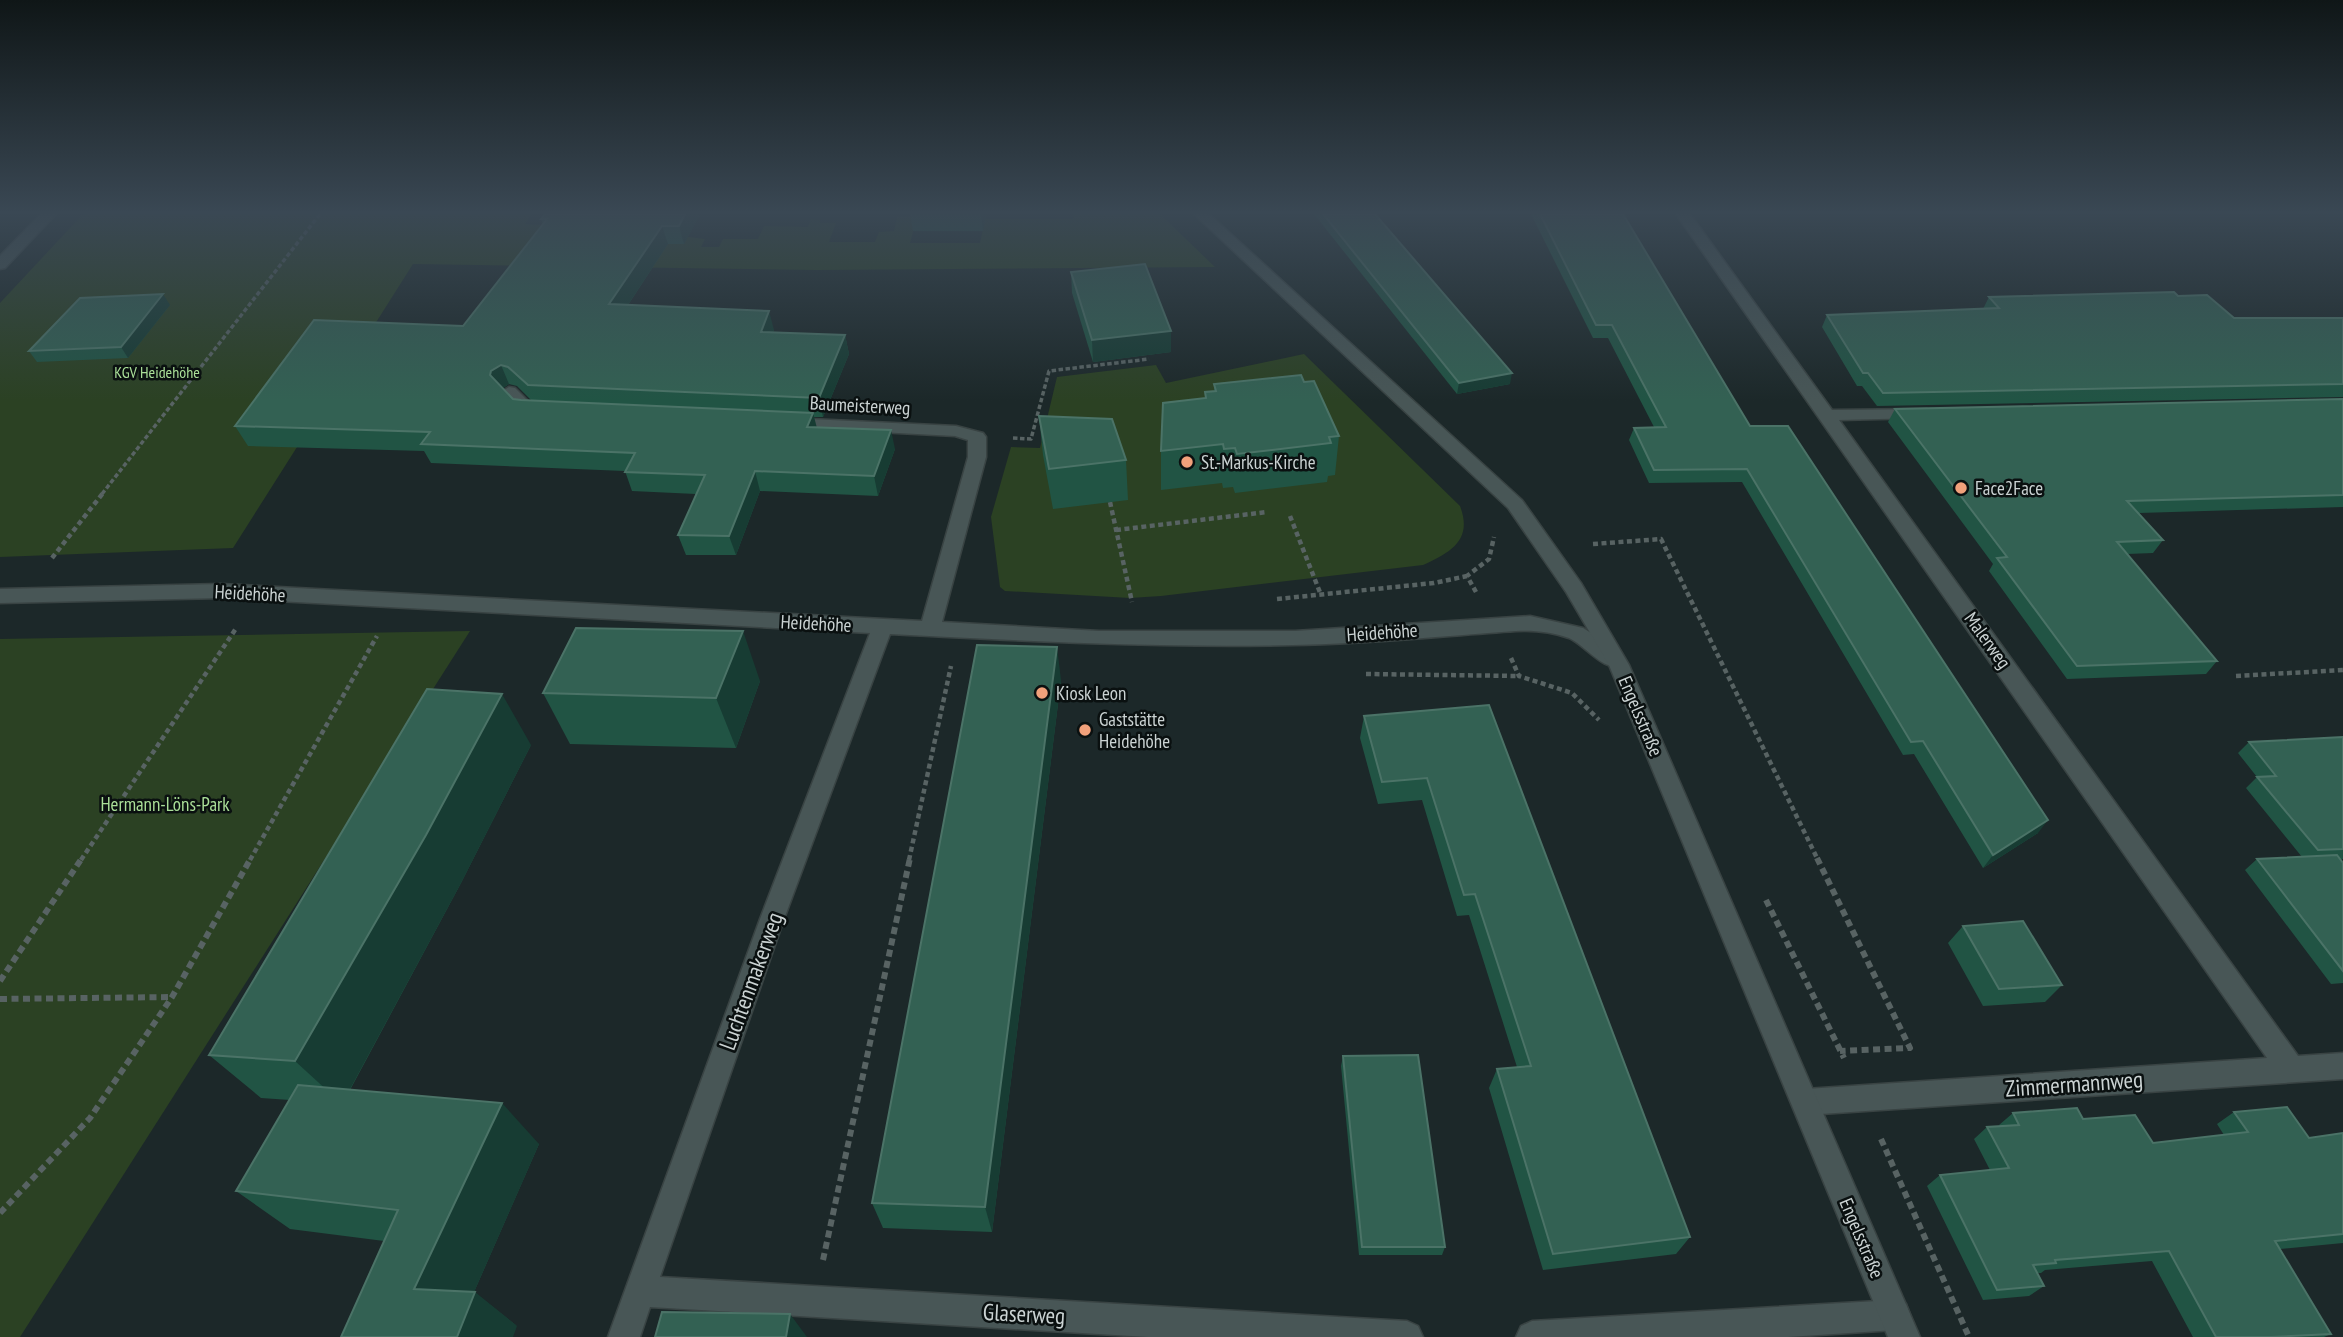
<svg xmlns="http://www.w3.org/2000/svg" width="2343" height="1337" font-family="'PT Sans Narrow',sans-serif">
<rect width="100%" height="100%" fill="#1c2829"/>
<g fill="#2b4123">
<polygon points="83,214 532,214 525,224 541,225 544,219 705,239 701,247 719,247 723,239 758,239 764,226 808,227 811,219 820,220 820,223 836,223 829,242 875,242 879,232 894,231 897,217 917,217 910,243 980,243 985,219 1073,219 1074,214 1160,214 1215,267 817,270 413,264 233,548 0,557 0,303"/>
<path d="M1304 354 1460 506C1473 540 1451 552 1423 565L1161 596 1130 598 1005 591 1000 587 991 517 1011 447 1040 448 1057 377 1156 365 1166 383Z"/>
<polygon points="470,631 20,1337 0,1337 0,639"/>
</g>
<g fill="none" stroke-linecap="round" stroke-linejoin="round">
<g stroke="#394343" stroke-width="3">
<g id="street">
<polygon points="41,214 56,214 5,268 0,269 0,256"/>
<polygon points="1676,214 1690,214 1832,410 1927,409 1930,413 1927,417 1921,418 1839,420 2298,1056 2343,1053 2343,1079 1806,1115 1796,1111 1792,1102 1796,1093 1806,1089 2267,1058"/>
<polygon points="509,387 515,388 534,407 546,408 549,412 546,416 524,416 501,392"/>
<path d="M789 418 956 426 983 433 986 437V457L942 622 1099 631H1295L1530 616 1583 628 1612 646 1625 661 1622 666C1604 672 1586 646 1569 638 1552 632 1534 630 1516 631 1442 636 1368 644 1293 645 1159 648 1024 641 890 634L784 919 660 1277 1407 1321 1418 1326 1423 1337H1148L650 1307 640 1337H608L760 919 870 633 221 598 0 603V589L221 584 922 621 968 457V440L955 436 783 427 780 423 783 419Z"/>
<polygon points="1895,1300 1906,1304 1910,1315 1906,1326 1895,1330 1788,1337 1516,1337 1521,1326 1532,1321"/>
</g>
</g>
<g stroke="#394343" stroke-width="3">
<polygon id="secondary" points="1194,214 1209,214 1522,500 1581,583 1629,665 1920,1337 1888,1337 1609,665 1566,592 1508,508"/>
</g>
<g stroke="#586363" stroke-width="3.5" stroke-dasharray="4.5 2.5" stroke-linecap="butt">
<polyline points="1013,438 1031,439 1049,371 1149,359"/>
<polyline points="102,494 320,214"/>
</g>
<g stroke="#586363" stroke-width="4.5" stroke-dasharray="5 3.5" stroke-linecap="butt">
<polyline points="1110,502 1132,602"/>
<polyline points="1290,516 1321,595"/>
<polyline points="1116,530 1267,512"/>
<polyline points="1593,544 1661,539 1818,860"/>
<polyline points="52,558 103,493"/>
<polyline points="1476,592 1467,576 1489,559 1494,537"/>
<polyline points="1277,599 1434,583 1467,576"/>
<polyline points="1511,658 1519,676 1572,693 1599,720"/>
<polyline points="1366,674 1519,676"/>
<polyline points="2236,676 2343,670"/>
<polyline points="81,860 237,627"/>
<polyline points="250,860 377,636"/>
<polyline points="909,860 951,666"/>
</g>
<g stroke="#586363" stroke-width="6" stroke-dasharray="7 4.5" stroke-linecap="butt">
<polyline points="1817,858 1910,1048 1840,1051"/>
<polyline points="1766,900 1844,1058"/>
<polyline points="0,981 82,858"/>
<polyline points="0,999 172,997"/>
<polyline points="1881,1139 1969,1337"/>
<polyline points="0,1213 90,1118 172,997 251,858"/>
<polyline points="823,1260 910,858"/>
</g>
<use href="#street" fill="#485656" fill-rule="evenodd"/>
<use href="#secondary" fill="#485656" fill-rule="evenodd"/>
</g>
<g fill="#215444" fill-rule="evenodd">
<path d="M545 214H700L684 244H668L628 305 774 330 773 332 845 335 849 354 823 417H814L816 427 895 449 878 496 760 491 736 555H686L678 535 696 494 632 491 625 471 431 463 424 451 248 446 235 426 463 326 543 224 541 219ZM509 384 517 386 532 401 513 399 503 388Z"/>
<polygon points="910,214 986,214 983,231 913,231"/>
<polygon points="1314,214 1375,214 1510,384 1457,394"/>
<polygon points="1531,214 1623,214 1750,426 2038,833 1983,868 1914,754 1903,755 1742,482 1649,483 1629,440 1634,428 1654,427 1608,338 1593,338"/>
<polygon points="1071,272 1171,331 1171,352 1093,362 1072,293"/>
<polygon points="2178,296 2234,318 2343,318 2343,397 1877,406 1862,386 1857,386 1822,327 1827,315 1983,309 1989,297"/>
<polygon points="170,305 128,358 37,362 29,351"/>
<polygon points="1304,382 1339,436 1335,475 1328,476 1327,482 1235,493 1233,487 1223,488 1222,483 1161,490 1161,451 1205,398 1205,392 1214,391 1214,384"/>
<polygon points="2343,399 2343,507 2139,513 2163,540 2153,553 2127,554 2217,661 2206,674 2067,679 1989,571 1993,564 1888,422 1895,409"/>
<polygon points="1039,416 1126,460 1128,500 1053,509 1043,455"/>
<polygon points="1061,680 992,1232 883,1228 872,1203"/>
<polygon points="760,681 736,748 570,744 543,693"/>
<polygon points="1489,705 1690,1237 1676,1254 1543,1270 1489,1088 1497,1069 1517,1067 1469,915 1457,916 1422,800 1378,804 1360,738 1364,716"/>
<polygon points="2343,737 2343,859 2340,859 2343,863 2343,983 2331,984 2245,870 2257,859 2302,857 2246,788 2257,777 2238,753 2249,742"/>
<polygon points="531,745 461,883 350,1090 539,1144 474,1292 517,1326 384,1241 290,1229 236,1191 290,1100 261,1098 209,1055"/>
<polygon points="1963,926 2062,985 2045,1002 1983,1006 1948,943"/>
<polygon points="1343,1056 1445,1247 1442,1255 1359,1255 1341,1066"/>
<polygon points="2234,1112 2309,1138 2343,1133 2343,1243 2280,1249 2331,1334 2324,1337 2193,1337 2152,1261 2045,1270 2041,1273 2037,1273 2044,1286 2029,1296 1983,1300 1927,1186 1940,1175 1990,1170 1974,1139 1987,1127 2000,1126 1999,1125 2013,1113 2083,1119 2153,1143 2224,1135 2217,1124"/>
</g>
<g fill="#173c33">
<polygon points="685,214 700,214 684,244 679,226"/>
<polygon points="981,214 986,214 983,231"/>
<polygon points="662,226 668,244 616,323 609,304"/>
<polygon points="163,294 170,305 128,358 121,347"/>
<polygon points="769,311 774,330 766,351 761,332"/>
<polygon points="1171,331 1171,352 1093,362 1092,340"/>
<polygon points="845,335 849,354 823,417 819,398"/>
<polygon points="501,365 509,384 500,390 490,375 491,371"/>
<polygon points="1512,373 1510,384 1457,394 1459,383"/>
<polygon points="813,413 818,432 807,427"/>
<polygon points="891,430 895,449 878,496 874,476"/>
<polygon points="755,471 760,491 736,555 729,536"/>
<polygon points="743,631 760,681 736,748 716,698"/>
<polygon points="1057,647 1061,680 992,1232 985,1207"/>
<polygon points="502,694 531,745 461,883 342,1104 295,1061"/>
<polygon points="2048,820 2038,833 1983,868 1993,855"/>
<polygon points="502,1103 539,1144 460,1324 414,1289"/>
<polygon points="475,1292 517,1326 513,1337 457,1337"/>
<polygon points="790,1314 807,1337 786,1337"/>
</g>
<g fill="#336153" stroke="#4b7367" stroke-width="2">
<polygon points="545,214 685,214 679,226 662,226 609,304 769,311 761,332 845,335 819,398 528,385 508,367 501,365 491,371 490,375 513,399 521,400 813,413 807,427 891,430 874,476 755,471 729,536 678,535 705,475 625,472 635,453 421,444 430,432 235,426 314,320 463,326 547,219 541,219"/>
<polygon points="1323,214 1375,214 1512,373 1459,383"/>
<polygon points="1540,214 1623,214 1750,426 1788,426 2048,820 1993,855 1923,741 1911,742 1747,469 1654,470 1634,428 1666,427 1612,325 1596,325"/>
<polygon points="1145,264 1171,331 1092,340 1071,272"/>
<polygon points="2174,292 2178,296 2207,295 2234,318 2343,318 2343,384 1883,393 1868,373 1863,373 1827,315 1999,308 1989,297"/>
<polygon points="163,294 121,347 29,351 80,298"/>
<polygon points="1301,375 1304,382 1314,381 1339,436 1329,437 1331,443 1237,454 1235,448 1224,449 1223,444 1161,451 1163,403 1206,398 1205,392 1216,391 1214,384"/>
<polygon points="2343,399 2343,495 2127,501 2163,540 2117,542 2217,661 2077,666 1997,558 2007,557 1895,409"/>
<polygon points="1039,416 1112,419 1126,460 1049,469"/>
<polygon points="576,628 743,631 716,698 543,693"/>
<polygon points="977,645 1057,647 985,1207 872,1203"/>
<polygon points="427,689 502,694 426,835 295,1061 209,1055"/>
<polygon points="1489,705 1690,1237 1553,1254 1497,1069 1531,1066 1475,894 1464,895 1427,778 1382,782 1364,716"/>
<polygon points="2343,737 2343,849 2318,850 2257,777 2276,776 2249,742"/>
<polygon points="2337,855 2343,863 2343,971 2257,859"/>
<polygon points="2023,921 2062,985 1999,989 1963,926"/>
<polygon points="1418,1055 1445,1247 1362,1247 1343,1056"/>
<polygon points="298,1085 502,1103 414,1289 475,1292 457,1337 341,1337 398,1210 236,1191"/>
<polygon points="2287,1107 2309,1138 2343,1133 2343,1234 2275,1241 2331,1334 2271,1337 2216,1337 2169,1251 2055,1260 2056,1263 2033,1265 2044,1286 1997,1290 1940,1175 2009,1168 1987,1127 2019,1125 2013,1113 2077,1108 2083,1119 2135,1115 2153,1143 2248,1132 2234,1112"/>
<polygon points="662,1312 790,1314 786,1337 655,1337"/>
</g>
<linearGradient id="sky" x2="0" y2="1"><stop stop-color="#0f1617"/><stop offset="0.53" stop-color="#3a4854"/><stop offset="1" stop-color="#3a4854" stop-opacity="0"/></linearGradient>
<rect width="2343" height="401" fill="url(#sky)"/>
<g fill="#f1a17b" stroke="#0a1010" stroke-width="2.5">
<circle cx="1187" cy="462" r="7"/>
<circle cx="1961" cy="488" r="7"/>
<circle cx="1042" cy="693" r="7"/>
<circle cx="1085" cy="730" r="7"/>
</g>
<g text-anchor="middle" stroke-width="5" stroke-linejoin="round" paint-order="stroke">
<g font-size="16" fill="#aadf98" stroke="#0a1010">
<text x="157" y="378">KGV Heidehöhe</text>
</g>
<g font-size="19" fill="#cbd3d3" stroke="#0a1010">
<text transform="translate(860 405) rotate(3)" y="7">Baumeisterweg</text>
<text transform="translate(250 593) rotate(3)" y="7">Heidehöhe</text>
<text transform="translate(816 623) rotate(3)" y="7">Heidehöhe</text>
<text transform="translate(1382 632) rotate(-4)" y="7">Heidehöhe</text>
<text transform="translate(1988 640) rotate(54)" y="7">Malerweg</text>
<text transform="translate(1641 716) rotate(67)" y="7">Engelsstraße</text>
<text transform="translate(1862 1238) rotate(67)" y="7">Engelsstraße</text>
</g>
<g font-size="19" fill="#cbd3d3" stroke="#0a1010" text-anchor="start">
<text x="1201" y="469">St.-Markus-Kirche</text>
<text x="1975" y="495">Face2Face</text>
<text x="1056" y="700">Kiosk Leon</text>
<text x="1099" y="726">Gaststätte<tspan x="1099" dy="22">Heidehöhe</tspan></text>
</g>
<g font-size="19" fill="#aadf98" stroke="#0a1010">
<text x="165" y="811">Hermann-Löns-Park</text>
</g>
<g font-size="23" fill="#cbd3d3" stroke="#0a1010">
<text transform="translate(751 981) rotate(-70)" y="8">Luchtenmakerweg</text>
<text transform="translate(2074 1084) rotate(-4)" y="8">Zimmermannweg</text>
<text transform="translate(1024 1314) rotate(3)" y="8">Glaserweg</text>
</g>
</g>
</svg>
